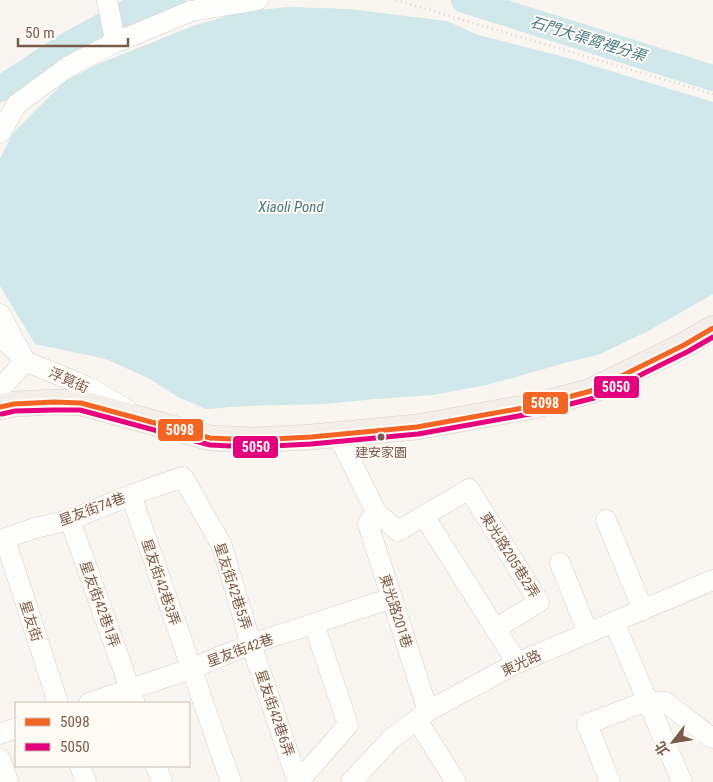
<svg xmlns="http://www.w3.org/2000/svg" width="713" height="782" font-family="'Roboto Condensed','Noto Sans TC',sans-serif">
<rect width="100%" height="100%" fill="#f9f5f0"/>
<polygon fill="#d0e8ea" points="289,7 349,9 447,21 478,35 561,56 713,102 713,294 650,330 598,355 565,363 487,385 433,395 376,399 324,404 246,406 206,409 178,397 148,378 106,359 35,344 0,286 0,159 13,133 65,81 98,64 193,26 240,12"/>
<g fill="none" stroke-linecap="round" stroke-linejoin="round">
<g stroke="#d0e8ea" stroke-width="26">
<polyline points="464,0 713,78"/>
<polyline points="0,89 68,45 130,11 173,0"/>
</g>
<g stroke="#d7d1cb" stroke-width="21">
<g id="minor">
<polyline points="107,0 114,35 112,44"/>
<polyline points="0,133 17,104 69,66 112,44 191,11 258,0"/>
<polyline points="0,314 25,361 0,389"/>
<polyline points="0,339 11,346 25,361 90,388 126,409"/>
<polyline points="338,435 376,512 398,531 469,489 539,602 495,629"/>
<polyline points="131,495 231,782"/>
<polyline points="376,512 368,524 428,711"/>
<polyline points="424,516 517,663"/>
<polyline points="70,520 135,703"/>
<polyline points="606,520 643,610"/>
<polyline points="5,539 58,703"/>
<polyline points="0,540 35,528 70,520 131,495 183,477 222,546 251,644 298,782"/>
<polyline points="560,563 588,633"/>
<polyline points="614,622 682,782"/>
<polyline points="89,703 190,669 251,644 392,598"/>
<polyline points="417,720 456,782"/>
<polyline points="0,734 16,728"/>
<polyline points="0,759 8,782"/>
<polyline points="80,766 86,782"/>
<polyline points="156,766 162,782"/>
<polyline points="298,782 348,725 314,624"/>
<polyline points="351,782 391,739 428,711 517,663 713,580"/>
<polyline points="610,782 587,724 647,701 665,702 712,738"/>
</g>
</g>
<g stroke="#dad1cc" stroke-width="26">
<polyline id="major" points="0,407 14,404 54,402 81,403 210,438 253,440 311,437 417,427 534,406 591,391 684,345 713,328"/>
</g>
<polyline stroke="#dcd5d0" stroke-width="2.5" stroke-dasharray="1 4" stroke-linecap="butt" points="396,0 713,94"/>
<use href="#minor" stroke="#fefefd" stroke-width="20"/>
<use href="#major" stroke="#f3eee8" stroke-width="25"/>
<g stroke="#fffaf3" stroke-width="9">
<polyline id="bus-1" points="0,407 14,404 54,402 81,403 210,438 253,440 311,437 417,427 534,406 591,391 684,345 713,328"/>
</g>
<g stroke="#fffaf3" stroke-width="9">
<polyline id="bus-2" points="2,414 15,411 54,410 80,410 210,445 253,447 311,444 418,434 535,413 594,398 687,352 713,337"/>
</g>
<use href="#bus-1" stroke="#f26522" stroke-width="5"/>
<use href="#bus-2" stroke="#e5007d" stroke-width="5"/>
</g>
<circle fill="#7a5c4d" stroke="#fffaf3" stroke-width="2" cx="381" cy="437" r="4.5"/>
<g text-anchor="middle" stroke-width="4" stroke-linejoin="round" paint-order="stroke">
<g font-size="13" fill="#7a5c4d" stroke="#fffaf3">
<text x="381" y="457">建安家園</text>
</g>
<g font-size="14" fill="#7a5c4d" stroke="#fffaf3">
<text transform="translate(69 380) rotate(24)" y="5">浮筧街</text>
<text transform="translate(92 509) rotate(-20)" y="5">星友街74巷</text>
<text transform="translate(510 555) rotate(58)" y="5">東光路205巷2弄</text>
<text transform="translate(161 582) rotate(71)" y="5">星友街42巷3弄</text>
<text transform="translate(233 586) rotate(72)" y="5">星友街42巷5弄</text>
<text transform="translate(100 604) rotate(70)" y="5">星友街42巷1弄</text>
<text transform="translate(396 611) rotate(72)" y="5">東光路201巷</text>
<text transform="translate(31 621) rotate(72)" y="5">星友街</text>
<text transform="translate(240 650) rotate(-20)" y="5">星友街42巷</text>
<text transform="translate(521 663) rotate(-25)" y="5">東光路</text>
<text transform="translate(275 713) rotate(71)" y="5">星友街42巷6弄</text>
</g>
<g font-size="15" font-style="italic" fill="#437c86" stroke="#fffaf3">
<text transform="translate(588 39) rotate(17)" y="5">石門大渠霄裡分渠</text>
<text x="291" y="212">Xiaoli Pond</text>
</g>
</g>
<g stroke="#fffaf3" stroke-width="2">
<rect x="593" y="375" width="47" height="24" rx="5" fill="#e5007d"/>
<rect x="522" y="391" width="47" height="24" rx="5" fill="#f26522"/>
<rect x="157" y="418" width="47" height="24" rx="5" fill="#f26522"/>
<rect x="232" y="435" width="47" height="24" rx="5" fill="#e5007d"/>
</g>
<g font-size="14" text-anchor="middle" font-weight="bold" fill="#fff">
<text x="616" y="392">5050</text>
<text x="545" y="408">5098</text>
<text x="180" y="435">5098</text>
<text x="256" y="452">5050</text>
</g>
<rect x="15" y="702" width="175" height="65" fill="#fffaf3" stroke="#cabbb1"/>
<rect x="25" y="718" width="25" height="8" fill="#f26522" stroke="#cabbb1"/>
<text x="60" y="727" font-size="15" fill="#7a5c4d">5098</text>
<rect x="25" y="743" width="25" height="8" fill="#e5007d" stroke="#cabbb1"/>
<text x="60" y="752" font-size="15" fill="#7a5c4d">5050</text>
<g transform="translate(673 742) rotate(239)" stroke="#fffaf3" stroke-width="4" paint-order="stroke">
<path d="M0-4L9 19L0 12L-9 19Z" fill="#7a5c4d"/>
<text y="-8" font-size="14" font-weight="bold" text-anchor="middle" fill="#7a5c4d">北</text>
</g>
<path d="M18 38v8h110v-8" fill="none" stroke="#7a5c4d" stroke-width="2.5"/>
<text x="25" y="38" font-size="15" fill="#7a5c4d" stroke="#fffaf3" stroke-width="4" paint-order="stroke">50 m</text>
</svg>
